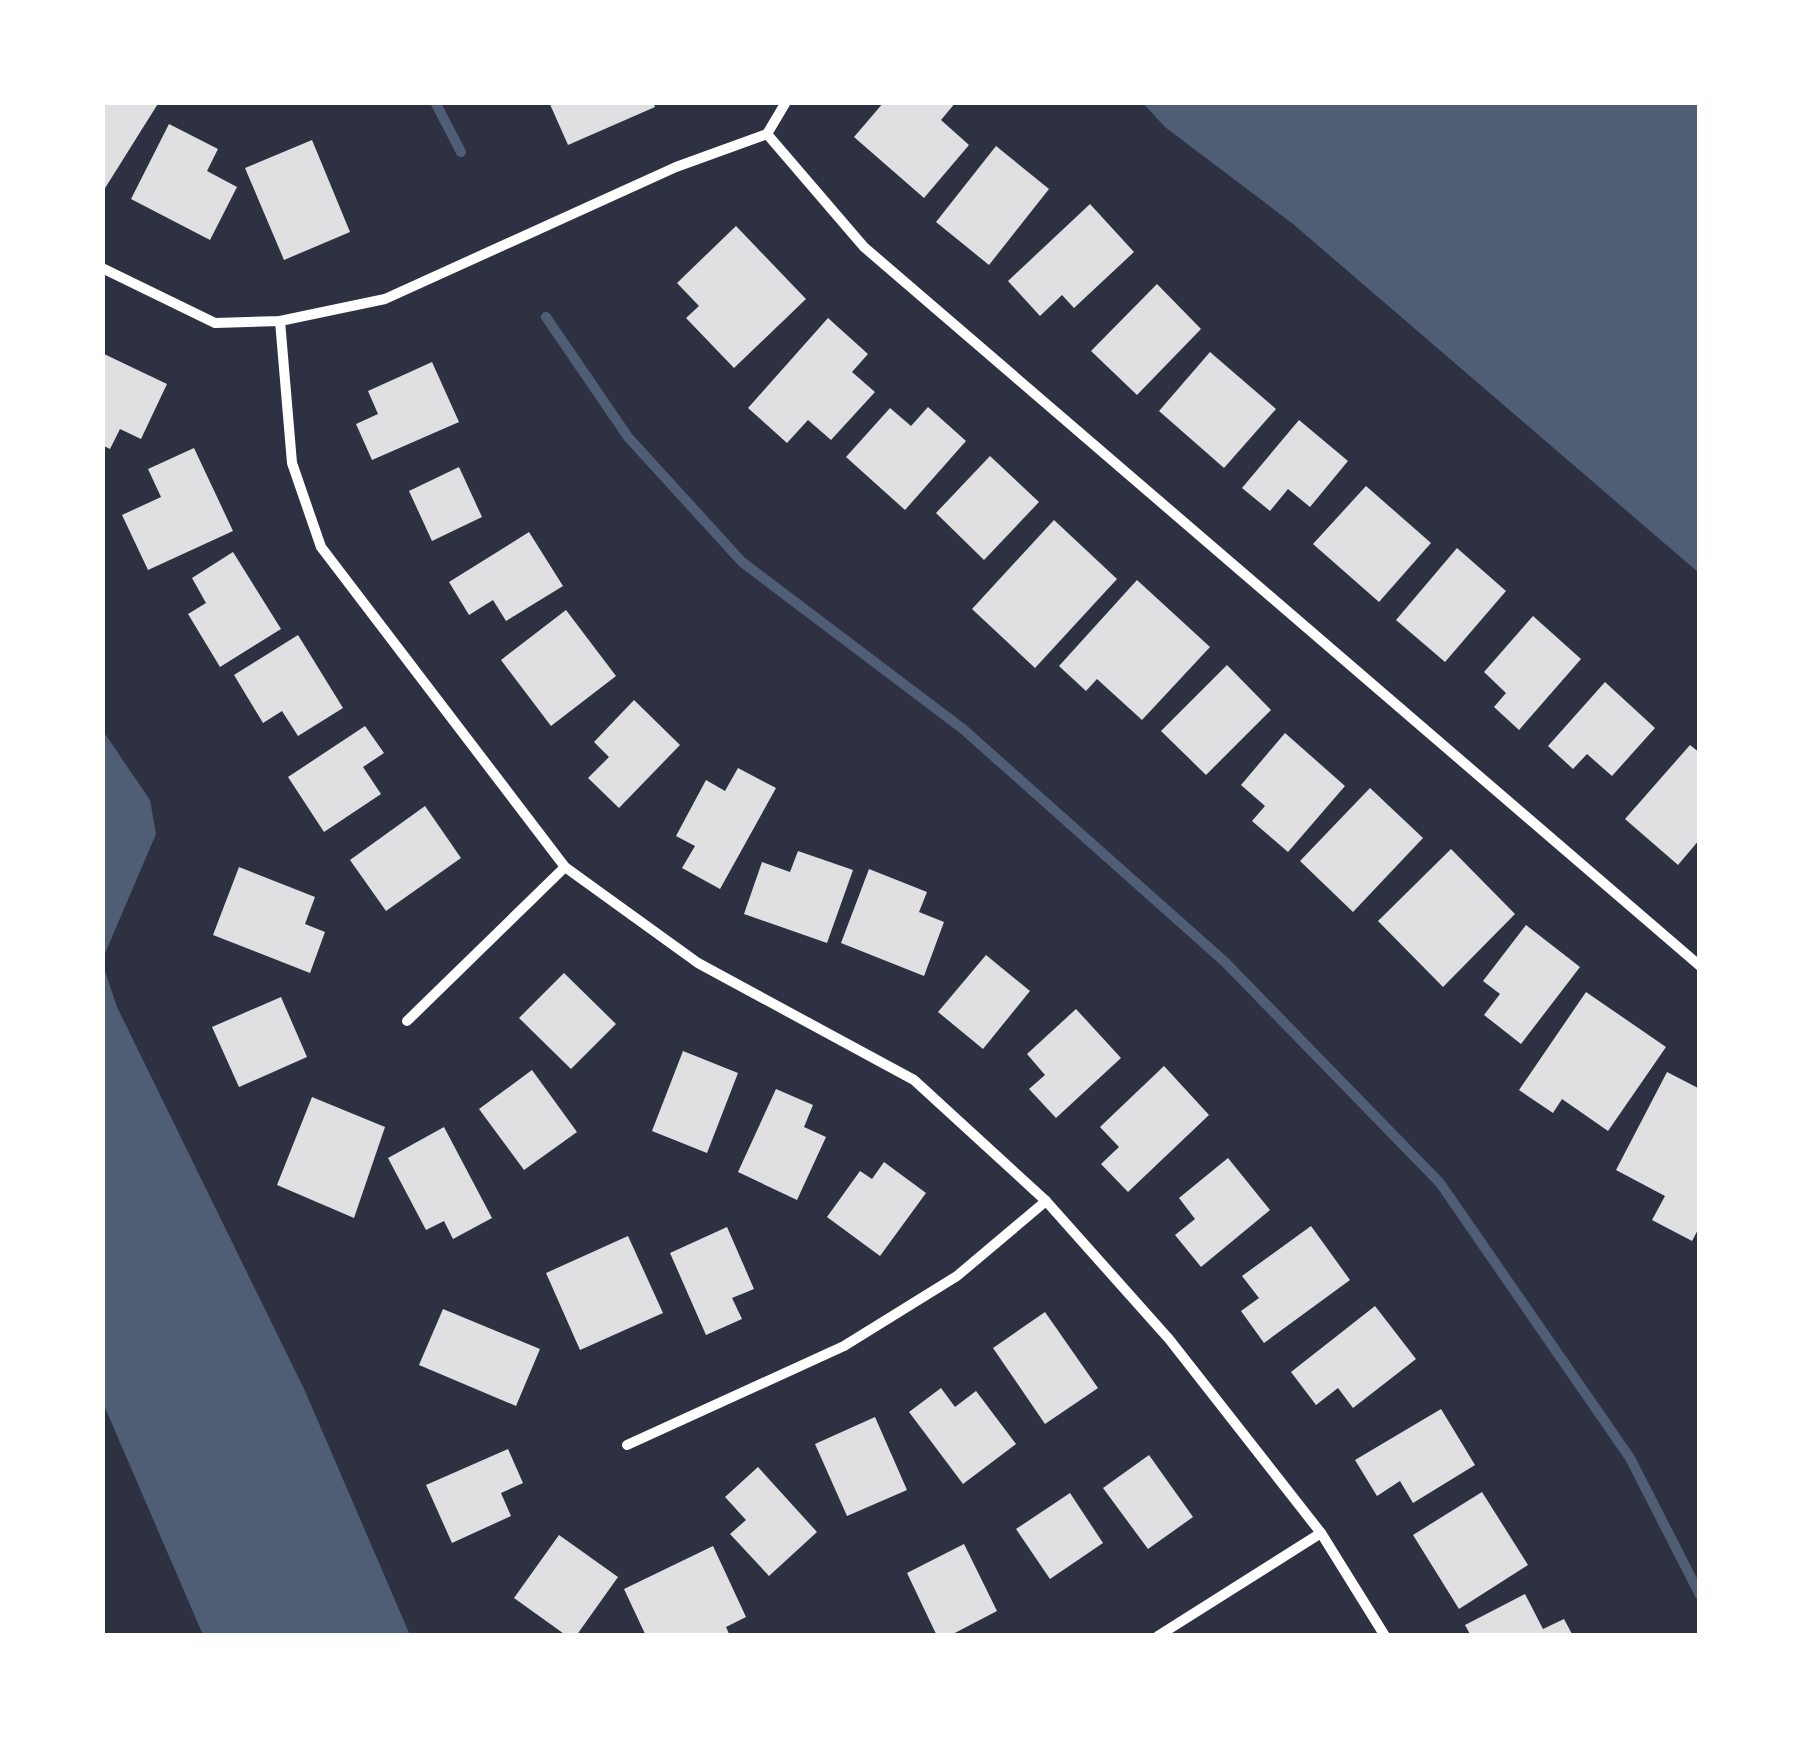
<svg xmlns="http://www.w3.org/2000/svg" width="1802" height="1738" font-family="'Sofia Sans Condensed',sans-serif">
<rect width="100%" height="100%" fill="#2d3142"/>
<g fill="#4f5d75">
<polygon points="1143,103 1699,103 1699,573 1293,224 1165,127"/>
<polygon points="103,731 150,800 156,834 103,958"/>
<polygon points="103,965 117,1007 305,1391 410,1635 203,1635 103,1403"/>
</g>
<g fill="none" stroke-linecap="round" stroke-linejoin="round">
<g stroke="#4f5d75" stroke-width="10">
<polyline points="435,102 461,152"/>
<polyline points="546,317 628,437 742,562 963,729 1225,962 1440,1183 1630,1458 1700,1595"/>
</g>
</g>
<g fill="#e0e0e3">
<polygon points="102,102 159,102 102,193"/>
<polygon points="549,102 653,102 655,107 568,145"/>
<polygon points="884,102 956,102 941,120 969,145 924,198 854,137"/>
<polygon points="169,124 218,149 207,171 237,187 210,240 131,199"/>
<polygon points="312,140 350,232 284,260 245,168"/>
<polygon points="996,146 1049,189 989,265 936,222"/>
<polygon points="1090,204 1134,252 1074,308 1062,295 1040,316 1008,281"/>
<polygon points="736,226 806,299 734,368 686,318 699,306 677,283"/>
<polygon points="1157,284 1201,329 1137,395 1091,351"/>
<polygon points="828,318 868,354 852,372 875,392 831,440 808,420 787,443 748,408"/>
<polygon points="1210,352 1276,409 1224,468 1159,411"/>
<polygon points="102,353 167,384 141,439 120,429 110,449 102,445"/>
<polygon points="432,362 459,422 372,460 356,424 378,414 368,391"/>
<polygon points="928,407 966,441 905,510 846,457 890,408 911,426"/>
<polygon points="1299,420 1348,461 1310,507 1288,489 1270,511 1242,488"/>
<polygon points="194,448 233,531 148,570 122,515 161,497 148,469"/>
<polygon points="990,456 1039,502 984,560 936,513"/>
<polygon points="459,467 482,517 432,541 409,491"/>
<polygon points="1366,486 1431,543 1379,602 1313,544"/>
<polygon points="1054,520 1117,579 1035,668 972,609"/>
<polygon points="529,532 563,586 506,621 493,600 469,615 449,582"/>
<polygon points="1457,548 1506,591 1445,662 1396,620"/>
<polygon points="233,552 281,629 220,667 188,614 206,603 192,578"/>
<polygon points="1137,580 1210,647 1142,720 1097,679 1086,691 1059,666"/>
<polygon points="566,610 616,676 551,726 501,660"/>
<polygon points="1533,616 1581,659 1519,730 1494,707 1506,693 1484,672"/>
<polygon points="298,635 343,708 298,736 282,711 263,723 234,675"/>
<polygon points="1227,665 1271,710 1206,775 1161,731"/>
<polygon points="1605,682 1655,728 1612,776 1587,754 1573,769 1548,746"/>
<polygon points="634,700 680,745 619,808 588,778 609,757 594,742"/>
<polygon points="365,726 384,753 363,767 381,794 324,832 288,777"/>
<polygon points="1285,733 1345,786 1288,852 1252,821 1265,806 1241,785"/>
<polygon points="1690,745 1700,753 1700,839 1678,865 1625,819"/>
<polygon points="738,768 776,788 720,889 682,868 695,846 676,836 706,780 725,791"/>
<polygon points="1370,788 1423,838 1353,912 1300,861"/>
<polygon points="425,806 461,858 386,911 350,860"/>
<polygon points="1451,849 1515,914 1443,987 1378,921"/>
<polygon points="798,851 853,870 827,943 744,914 762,862 790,872"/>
<polygon points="239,867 315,897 305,924 325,932 310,973 213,935"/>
<polygon points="869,869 927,892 919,912 944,922 924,976 841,943"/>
<polygon points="1526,925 1580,967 1521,1044 1484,1015 1500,994 1483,981"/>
<polygon points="986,955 1030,991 983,1049 938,1012"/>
<polygon points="564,973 616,1024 571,1069 519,1018"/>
<polygon points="1586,992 1666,1047 1608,1131 1562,1099 1553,1113 1519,1090"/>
<polygon points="281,997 307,1057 239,1087 212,1027"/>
<polygon points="1076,1009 1121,1058 1056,1118 1029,1089 1045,1075 1027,1054"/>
<polygon points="683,1051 738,1073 707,1153 652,1131"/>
<polygon points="1164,1066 1209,1115 1128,1192 1101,1164 1119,1147 1100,1127"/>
<polygon points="532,1070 577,1132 524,1170 479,1109"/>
<polygon points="1667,1072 1700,1089 1700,1226 1692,1241 1652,1220 1665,1196 1616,1170"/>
<polygon points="776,1089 813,1105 804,1127 826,1137 797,1200 738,1172"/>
<polygon points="312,1097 385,1127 354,1218 277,1185"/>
<polygon points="444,1127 492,1218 453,1239 444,1221 426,1230 388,1158"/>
<polygon points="1228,1158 1270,1210 1201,1267 1175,1235 1195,1219 1179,1198"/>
<polygon points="884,1162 926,1193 880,1256 827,1217 860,1171 872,1179"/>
<polygon points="1311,1226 1350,1280 1264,1343 1241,1311 1259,1298 1242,1276"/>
<polygon points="727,1227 754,1289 732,1298 742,1319 706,1335 670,1253"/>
<polygon points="628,1236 663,1313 580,1350 546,1273"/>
<polygon points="1375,1306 1416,1359 1353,1408 1338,1388 1316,1405 1291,1372"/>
<polygon points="443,1309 540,1349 516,1406 419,1365"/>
<polygon points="1045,1312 1098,1388 1045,1424 993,1348"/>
<polygon points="941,1388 955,1407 976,1391 1016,1444 963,1484 909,1412"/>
<polygon points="1441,1409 1475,1465 1413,1503 1400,1481 1377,1496 1355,1460"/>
<polygon points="875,1417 907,1490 847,1516 815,1444"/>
<polygon points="508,1449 523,1483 501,1493 511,1516 452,1543 426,1485"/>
<polygon points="1149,1455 1193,1517 1148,1549 1103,1488"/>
<polygon points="758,1467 817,1532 769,1576 730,1534 746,1520 725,1497"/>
<polygon points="1482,1492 1528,1565 1459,1609 1413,1535"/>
<polygon points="1070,1493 1103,1543 1050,1579 1016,1529"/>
<polygon points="559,1535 618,1577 576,1636 567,1636 514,1598"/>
<polygon points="964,1544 997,1611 949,1636 937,1636 907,1573"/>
<polygon points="713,1546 746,1617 726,1627 730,1636 646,1636 624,1589"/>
<polygon points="1525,1594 1543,1629 1564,1619 1573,1636 1471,1636 1465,1625"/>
</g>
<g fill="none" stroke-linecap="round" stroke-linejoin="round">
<g stroke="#fff" stroke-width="10">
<polyline points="767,134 864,247 1700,966"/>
<polyline points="102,268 215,323 280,321 385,299 676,167 767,134 786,102"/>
<polyline points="280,321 292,463 321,547 565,867 698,963 914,1080 1046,1201 1169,1339 1321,1533 1385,1636"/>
<polyline points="407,1021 565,867"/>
<polyline points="627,1445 844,1346 957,1276 1046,1201"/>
<polyline points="1158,1636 1321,1533"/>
</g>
</g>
<rect width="1802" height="1738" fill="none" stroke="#ffffff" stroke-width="210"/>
</svg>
